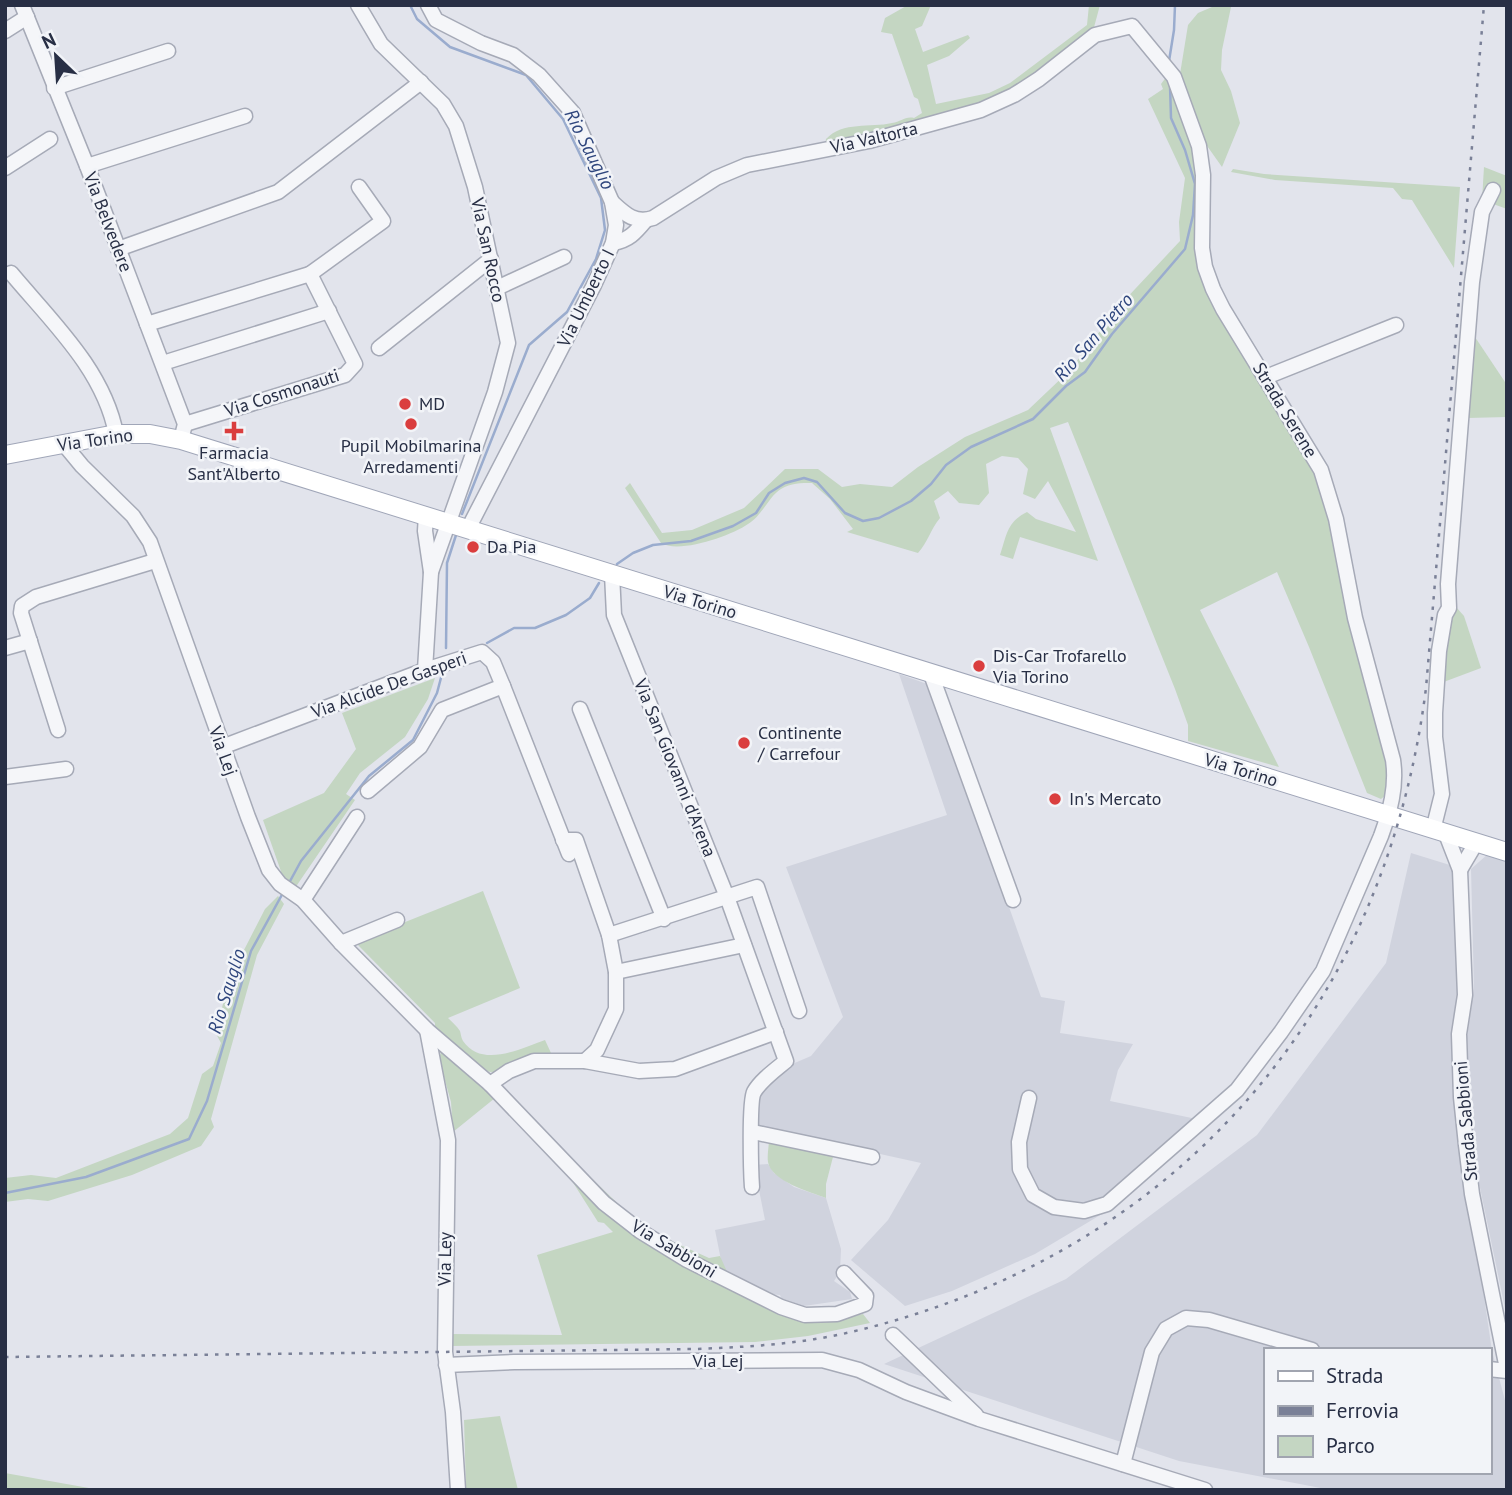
<svg xmlns="http://www.w3.org/2000/svg" width="1512" height="1495" font-family="'PT Sans',sans-serif">
<rect width="100%" height="100%" fill="#e2e4ec"/>
<g fill="#d0d3de" fill-rule="evenodd">
<polygon points="899,674 930,685 1041,997 1065,1001 1060,1033 1133,1044 1118,1070 1110,1101 1211,1122 1107,1211 1035,1254 952,1291 905,1306 851,1260 888,1220 921,1163 758,1127 758,1096 790,1065 811,1056 843,1017 786,867 947,815"/>
<path d="M1411 853 1453 866 1463 1154 1492 1351 1507 1408V1490H1331L1179 1461 884 1364 1066 1279 1257 1135 1386 963ZM1265 1350H1489V1472H1265Z"/>
<polygon points="1488,854 1507,860 1507,1318 1478,1178 1470,1119 1467,1037 1474,988 1471,869"/>
<polygon points="768,1164 774,1173 794,1187 826,1198 841,1249 840,1272 834,1281 850,1292 852,1299 797,1307 785,1306 780,1295 760,1293 729,1276 722,1265 715,1230 765,1220 754,1165"/>
</g>
<g fill="#c4d6c2">
<path d="M908 5H931L922 26 915 29 923 52 968 35 970 38 949 56 927 65 936 104 989 93 1010 83 1087 25 1089 5H1100L1093 31 1015 90 935 118 928 117 891 132 825 146 826 139C843 121 870 128 892 123 901 122 905 116 914 118L922 113 918 99 914 97 892 34 881 32 885 18Z"/>
<polygon points="1212,7 1231,7 1222,50 1221,70 1231,91 1240,123 1222,167 1205,143 1180,74 1188,25 1198,13"/>
<path d="M1167 76 1194 148 1199 181 1198 249 1318 473 1391 760 1386 795 1381 799 1367 793 1309 647 1277 572 1200 610 1279 767 1188 741V725L1175 689 1068 422 1050 428 1098 561 1020 537 1013 559 1000 555C1007 534 1007 522 1027 512L1036 519 1076 532 1048 481 1035 499 1023 494 1028 469 1018 458 1002 456 986 464 989 493 979 505 959 503 948 491 934 501 940 518C930 530 928 542 918 553L847 532 853 529 830 499 812 483C801 483 791 483 781 489 769 496 762 516 748 524 731 536 679 554 661 543L625 488 630 483 662 533 692 530 744 508 785 469H818L842 487 860 484 892 487 918 467 965 437 1028 410 1069 371 1121 304 1180 241 1179 222 1185 178 1148 99 1163 89 1161 84Z"/>
<polygon points="1484,167 1507,176 1507,209 1482,200"/>
<polygon points="1233,169 1264,174 1460,187 1454,268 1412,200 1402,199 1393,188 1275,180 1231,172"/>
<polygon points="1475,337 1507,385 1507,417 1468,418"/>
<polygon points="1456,607 1464,616 1481,668 1441,683 1451,618"/>
<polygon points="435,678 428,699 405,737 360,773 346,794 355,800 295,888 284,880 263,820 324,793 356,749 342,713"/>
<path d="M483 891 520 988 448 1018C452 1022 457 1026 460 1031 461 1034 461 1038 463 1041 482 1069 522 1048 545 1040L551 1053C531 1055 521 1064 503 1071 478 1080 452 1044 435 1028V1023L355 942Z"/>
<polygon points="278,896 284,904 257,955 211,1119 214,1127 201,1146 132,1175 48,1201 28,1199 5,1202 5,1178 31,1175 56,1178 170,1134 188,1118 202,1074 213,1066 221,1043 215,1032 223,1004 223,991 265,909"/>
<polygon points="441,1052 449,1053 495,1098 453,1132 451,1102 439,1059"/>
<path d="M769 1139 834 1153 826 1184V1198C810 1192 771 1181 768 1162 767 1155 769 1146 769 1139Z"/>
<polygon points="540,1143 601,1205 803,1319 827,1322 863,1314 870,1323 808,1336 755,1342 450,1346 450,1334 562,1335 537,1255 613,1232 604,1223 598,1222 572,1181"/>
<polygon points="580,1167 643,1228 709,1258 720,1256 729,1276 642,1230 575,1168"/>
<polygon points="500,1416 518,1490 466,1490 464,1420"/>
<polygon points="5,1473 100,1490 5,1490"/>
</g>
<g fill="none" stroke-linecap="round" stroke-linejoin="round">
<g stroke="#9aacce" stroke-width="2.5">
<polyline points="410,5 417,19 450,47 526,75 563,119 601,198 605,230 596,259 567,312 529,345 462,514"/>
<polyline points="1169,61 1174,30 1175,5"/>
<polyline points="617,564 633,553 653,545 691,541 733,526 756,513 769,493 785,483 804,478 817,482 845,513 863,521 879,518 911,501 931,484 946,465 971,447 1033,419 1066,386 1085,372 1112,334 1185,249 1193,215 1195,184 1185,150 1171,118 1170,85"/>
<polyline points="487,643 514,628 535,628 566,615 590,598 599,583"/>
<polyline points="446,648 447,563 457,532"/>
<polyline points="289,883 301,861 369,776 413,740 437,693 442,674"/>
<polyline points="5,1193 86,1177 189,1139 207,1101 251,951 284,891"/>
</g>
<g stroke="#a6aab7" stroke-width="17">
<g id="minor">
<polyline points="22,5 87,166 185,424 181,440"/>
<polyline points="358,5 381,44 443,104 456,126 475,187 508,343 495,392 431,572"/>
<polyline points="428,5 436,20 481,43 513,55 539,75 573,113 612,202 616,225 613,243 594,285 468,529"/>
<polyline points="5,31 27,17"/>
<polyline points="54,88 168,51"/>
<polyline points="87,166 245,116"/>
<polyline points="5,168 50,139"/>
<path d="M612 202C625 214 635 224 653 218L716 178 747 165 869 141 981 110 1014 95 1039 79 1095 35 1132 26 1174 77 1199 146 1203 175 1202 248 1205 267 1213 289 1223 309 1321 470 1336 519 1355 618 1393 760C1397 787 1390 811 1381 836L1323 971 1281 1032 1237 1090 1107 1204 1084 1211 1054 1207 1033 1195 1020 1169 1019 1142 1029 1098"/>
<path d="M613 243C629 240 635 233 645 221"/>
<polyline points="118,249 278,192 421,82"/>
<path d="M11 273C51 321 104 370 116 434"/>
<polyline points="497,288 564,257"/>
<polyline points="147,324 310,274"/>
<polyline points="379,348 491,259"/>
<polyline points="163,363 329,311"/>
<polyline points="1266,377 1396,325"/>
<polyline points="185,424 345,375 355,364 310,274 383,221 359,187"/>
<polyline points="63,443 82,466 133,516 150,542 248,817 269,870 280,884 303,900 341,943 427,1030 490,1084 604,1203 640,1231 687,1260 781,1307 805,1315 837,1314 865,1304 866,1296 844,1273"/>
<path d="M612 574 614 615 727 897 786 1061C775 1070 761 1080 754 1092 749 1101 751 1173 752 1187"/>
<polyline points="5,648 30,641"/>
<polyline points="425,670 431,572 425,531 426,515"/>
<polyline points="931,674 1013,900"/>
<polyline points="580,709 664,919"/>
<polyline points="58,730 21,613 22,606 36,597 155,561"/>
<polyline points="222,747 425,670 482,652 493,662 503,686 569,854"/>
<polyline points="5,777 66,769"/>
<polyline points="368,791 420,747 442,710 503,686"/>
<polyline points="1433,830 1442,794 1435,737 1435,713 1439,651 1445,615 1449,608 1448,584 1472,282 1482,212 1493,190"/>
<polyline points="1446,834 1460,870 1465,995 1459,1034 1461,1097 1466,1145 1472,1194 1507,1369"/>
<polyline points="563,840 576,840 609,935 616,972 616,1009 597,1050 585,1061"/>
<polyline points="1460,870 1476,843"/>
<polyline points="303,900 357,817"/>
<polyline points="609,935 757,887 799,1011"/>
<polyline points="341,943 397,920"/>
<polyline points="616,972 744,945"/>
<polyline points="427,1030 448,1140 445,1352 453,1412 458,1490"/>
<polyline points="490,1084 509,1071 534,1061 585,1061 639,1071 675,1069 776,1032"/>
<polyline points="753,1132 872,1157"/>
<polyline points="893,1335 976,1415"/>
<polyline points="446,1365 514,1362 822,1360 859,1370 906,1392 979,1419 1205,1490"/>
<polyline points="1489,1369 1507,1371"/>
<polyline points="1123,1464 1152,1352 1166,1329 1186,1318 1209,1320 1312,1350"/>
</g>
</g>
<g stroke="#a0a6b8" stroke-width="20">
<polyline id="major" points="5,455 116,434 150,434 181,440 1507,852"/>
</g>
<use href="#minor" stroke="#f5f6f9" stroke-width="14"/>
<use href="#major" stroke="#fff" stroke-width="18"/>
<path stroke="#7a8097" stroke-width="2.5" stroke-dasharray="3.5 7" stroke-linecap="butt" d="M5 1357 695 1349C748 1347 800 1344 851 1332 1173 1256 1385 1014 1426 688L1484 5"/>
</g>
<g fill="#da3e3e" stroke="#f2f4f8" stroke-width="2.5">
<circle cx="405" cy="404" r="7"/>
<circle cx="411" cy="424" r="7"/>
<path d="M230.5 420.5h7v7h7v7h-7v7h-7v-7h-7v-7h7z"/>
<circle cx="473" cy="547" r="7"/>
<circle cx="979" cy="666" r="7"/>
<circle cx="744" cy="743" r="7"/>
<circle cx="1055" cy="799" r="7"/>
</g>
<g text-anchor="middle" stroke-width="5" stroke-linejoin="round" paint-order="stroke">
<g font-size="18" fill="#282f45" stroke="#f2f4f8">
<text transform="translate(874 138) rotate(-13)" y="6">Via Valtorta</text>
<text transform="translate(108 222) rotate(69)" y="6">Via Belvedere</text>
<text transform="translate(488 250) rotate(78)" y="6">Via San Rocco</text>
<text transform="translate(586 298) rotate(-64)" y="6">Via Umberto I</text>
<text transform="translate(282 393) rotate(-18)" y="6">Via Cosmonauti</text>
<text transform="translate(1285 410) rotate(59)" y="6">Strada Serene</text>
<text transform="translate(95 440) rotate(-8)" y="6">Via Torino</text>
<text transform="translate(700 602) rotate(17)" y="6">Via Torino</text>
<text transform="translate(389 685) rotate(-20)" y="6">Via Alcide De Gasperi</text>
<text transform="translate(223 751) rotate(70)" y="6">Via Lej</text>
<text transform="translate(675 768) rotate(68)" y="6">Via San Giovanni d'Arena</text>
<text transform="translate(1241 770) rotate(17)" y="6">Via Torino</text>
<text transform="translate(1466 1121) rotate(-95)" y="6">Strada Sabbioni</text>
<text transform="translate(674 1249) rotate(31)" y="6">Via Sabbioni</text>
<text transform="translate(445 1259) rotate(-89)" y="6">Via Ley</text>
<text x="718" y="1367">Via Lej</text>
</g>
<g font-size="18" fill="#282f45" stroke="#f2f4f8" text-anchor="start">
<text x="419" y="410">MD</text>
<text x="411" y="452" text-anchor="middle">Pupil Mobilmarina<tspan x="411" dy="21">Arredamenti</tspan></text>
<text x="234" y="459" text-anchor="middle">Farmacia<tspan x="234" dy="21">Sant'Alberto</tspan></text>
<text x="487" y="553">Da Pia</text>
<text x="993" y="662">Dis-Car Trofarello<tspan x="993" dy="21">Via Torino</tspan></text>
<text x="758" y="739">Continente<tspan x="758" dy="21">/ Carrefour</tspan></text>
<text x="1069" y="805">In's Mercato</text>
</g>
<g font-size="19" font-style="italic" fill="#2f467d" stroke="#f2f4f8">
<text transform="translate(590 149) rotate(63)" y="7">Rio Sauglio</text>
<text transform="translate(1093 337) rotate(-49)" y="7">Rio San Pietro</text>
<text transform="translate(226 991) rotate(-73)" y="7">Rio Sauglio</text>
</g>
</g>
<rect width="1512" height="1495" fill="none" stroke="#282f45" stroke-width="14"/>
<rect x="1264" y="1348" width="228" height="126" fill="#f2f4f8" stroke="#a1a5b0" stroke-width="2"/>
<rect x="1278" y="1371" width="35" height="10" fill="#ffffff" stroke="#a1a5b0" stroke-width="2"/>
<text x="1326" y="1383" font-size="21" fill="#282f45">Strada</text>
<rect x="1278" y="1406" width="35" height="10" fill="#7a8097" stroke="#a1a5b0" stroke-width="2"/>
<text x="1326" y="1418" font-size="21" fill="#282f45">Ferrovia</text>
<rect x="1278" y="1436" width="35" height="21" fill="#c4d6c2" stroke="#a1a5b0" stroke-width="2"/>
<text x="1326" y="1453" font-size="21" fill="#282f45">Parco</text>
<g transform="translate(56 56) rotate(335)" stroke="#f2f4f8" stroke-width="5" paint-order="stroke">
<path d="M0-5L12 26L0 18L-12 26Z" fill="#282f45"/>
<text y="-10" font-size="19" font-weight="bold" text-anchor="middle" fill="#282f45">N</text>
</g>
</svg>
